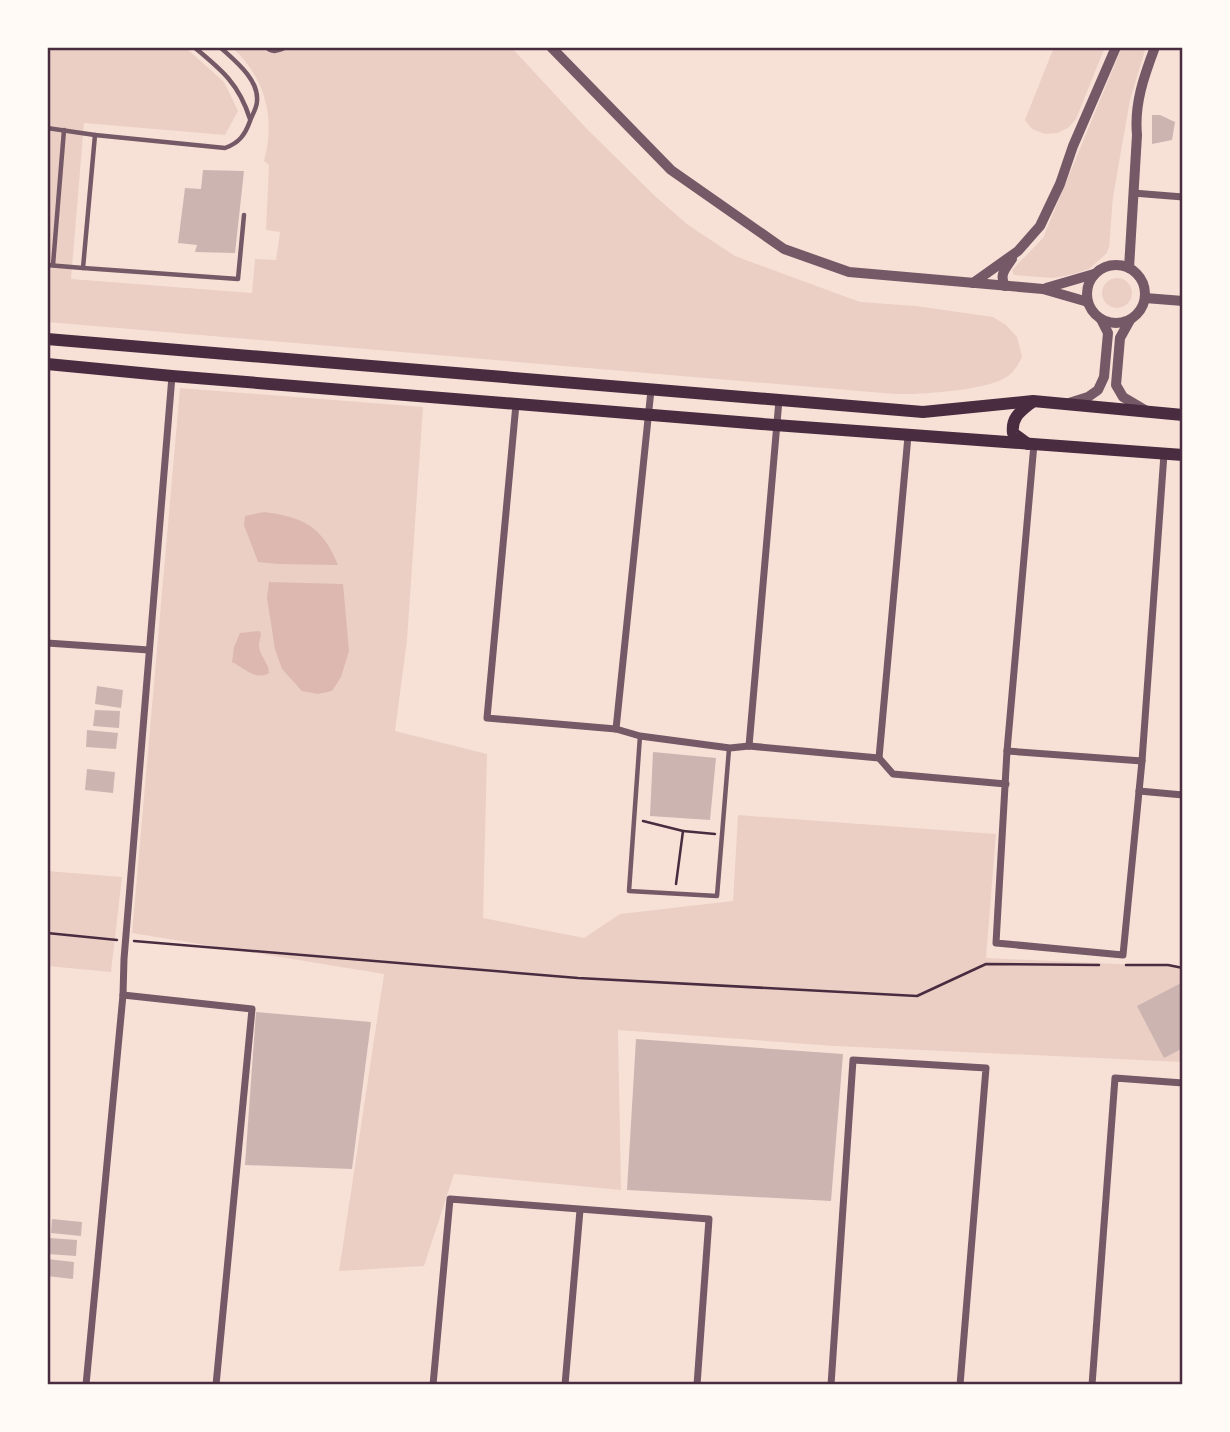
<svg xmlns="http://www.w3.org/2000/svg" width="1230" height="1432" font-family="'Asap Condensed',sans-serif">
<rect width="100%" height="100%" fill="#f7e1d7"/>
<g fill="#ebcfc5">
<path d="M47 47H185L224 82 238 111 225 135 84 123 71 279 252 293 255 259 276 260 280 232 266 230 269 165 264 161C276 117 265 78 232 47H511L586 128 655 196 688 225 735 256 860 302 916 306 993 317 1006 325 1017 337 1022 357C1018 365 1014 373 1005 378 986 390 919 395 895 394L47 322Z"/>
<polygon points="1054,47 1105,47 1076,119 1068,128 1057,133 1045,134 1032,129 1025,120"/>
<polygon points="1122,47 1146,47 1130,100 1113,197 1109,248 1106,254 1089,269 1074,274 1053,278 1014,275 1012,270 1043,238"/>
<circle cx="1117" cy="293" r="15"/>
<polygon points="180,388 423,407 407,640 395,731 487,754 483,918 584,938 620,914 733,901 738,815 996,834 986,958 1183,967 1183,1062 834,1046 618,1030 621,1190 454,1174 424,1266 339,1271 384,974 132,933"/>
<polygon points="47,871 122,877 111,972 47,966"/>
</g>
<g fill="#dcb8b0">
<path d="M264 512C303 517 322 526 338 565L278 564 258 562 244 525 245 516Z"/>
<polygon points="269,582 343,584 349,651 341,677 332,691 318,694 302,691 282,669 275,649 267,598"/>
<path d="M259 631 261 633C261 637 259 641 259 645 259 656 269 662 269 673 256 681 244 668 232 662L234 647 240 633Z"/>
</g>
<g fill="#ccb4b1">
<polygon points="1152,115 1160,115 1175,122 1172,140 1152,144"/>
<polygon points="203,170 244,171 235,253 195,252 197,245 178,243 185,188 201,189"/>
<polygon points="97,686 123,690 121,708 95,704"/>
<polygon points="95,710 120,711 119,728 93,726"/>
<polygon points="87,730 118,733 116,749 86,747"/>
<polygon points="653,752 716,758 710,820 650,816"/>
<polygon points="87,769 115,772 113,793 85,790"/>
<polygon points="1183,982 1183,1048 1164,1058 1137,1006"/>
<polygon points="256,1012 371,1022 352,1169 245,1165"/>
<polygon points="636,1039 843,1054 831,1201 627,1190"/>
<polygon points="52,1219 82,1222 81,1236 51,1233"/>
<polygon points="49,1238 77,1240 76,1256 48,1254"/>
<polygon points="47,1259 74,1262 73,1279 47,1276"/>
</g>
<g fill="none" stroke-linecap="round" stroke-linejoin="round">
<g stroke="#4a2c40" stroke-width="2.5">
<polyline points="643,821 683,831 676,884"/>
<polyline points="683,831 715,834"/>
<polyline points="47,933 117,940"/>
<polyline points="134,941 578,978 917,996 986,964 1099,965"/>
<polyline points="1126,965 1168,965 1183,968"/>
</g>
<g stroke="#755966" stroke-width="4.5">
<path d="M194 47C222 70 239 84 250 119"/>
<path d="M220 47C234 60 259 79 257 101 257 108 252 115 250 121 245 135 239 143 225 148L95 135 83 268 238 279 244 215"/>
<path d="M266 47C273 54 279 50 287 47"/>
<polyline points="47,128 95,135"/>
<polyline points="47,265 83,268"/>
<polyline points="53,265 64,130"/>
<polyline points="640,736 629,891 717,896 729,749"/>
</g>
<g stroke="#755966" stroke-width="7">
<polyline points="1133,193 1183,197"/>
<polyline points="516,404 487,718 616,729 640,736 730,748 749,746 879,758 893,774 1006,784"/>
<polyline points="1034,444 1007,751 996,943 1123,955 1142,761 1164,454"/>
<polyline points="47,643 149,650"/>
<polyline points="616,729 651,390"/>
<polyline points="749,746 779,400"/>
<polyline points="1007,751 1142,761"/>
<polyline points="879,758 908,436"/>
<polyline points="1139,791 1183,795"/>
<polyline points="123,995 252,1009 216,1385"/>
<polyline points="86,1385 123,995 124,959 172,376"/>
<polyline points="433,1385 450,1199 709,1219 697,1385"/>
<polyline points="565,1385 580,1210"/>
<polyline points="831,1385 853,1060 986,1068 960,1385"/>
<polyline points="1092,1385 1115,1078 1183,1083"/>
</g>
<g stroke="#755966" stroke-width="10">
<polyline points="551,47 671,170 784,249 849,272 1043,289 1088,302"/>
<circle cx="1116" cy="294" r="29"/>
<path d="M1129 268 1137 135C1134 104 1144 76 1155 47"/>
<polyline points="973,283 1018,251 1040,226 1060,184 1073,146 1116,47"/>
<path d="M1005 286C999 275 1005 269 1012 259"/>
<polyline points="1046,288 1094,274"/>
<polyline points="1145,298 1183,301"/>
<polyline points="1130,320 1120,338 1116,385 1123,397 1145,410"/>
<polyline points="1069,403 1088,397 1098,390 1104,377 1108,333 1101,319"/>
</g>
<g stroke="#4a2c40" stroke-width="12">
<polyline points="47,339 923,412 1033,401 1183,415"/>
<polyline points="47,364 172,376 775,425 1183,455"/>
<path d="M1028 444 1013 433C1011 417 1021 411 1032 402"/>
</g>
</g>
<rect width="1230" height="1432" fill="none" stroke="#fffaf5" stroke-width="98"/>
<rect x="49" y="49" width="1132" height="1334" fill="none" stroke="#4a2c40" stroke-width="2.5"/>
</svg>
